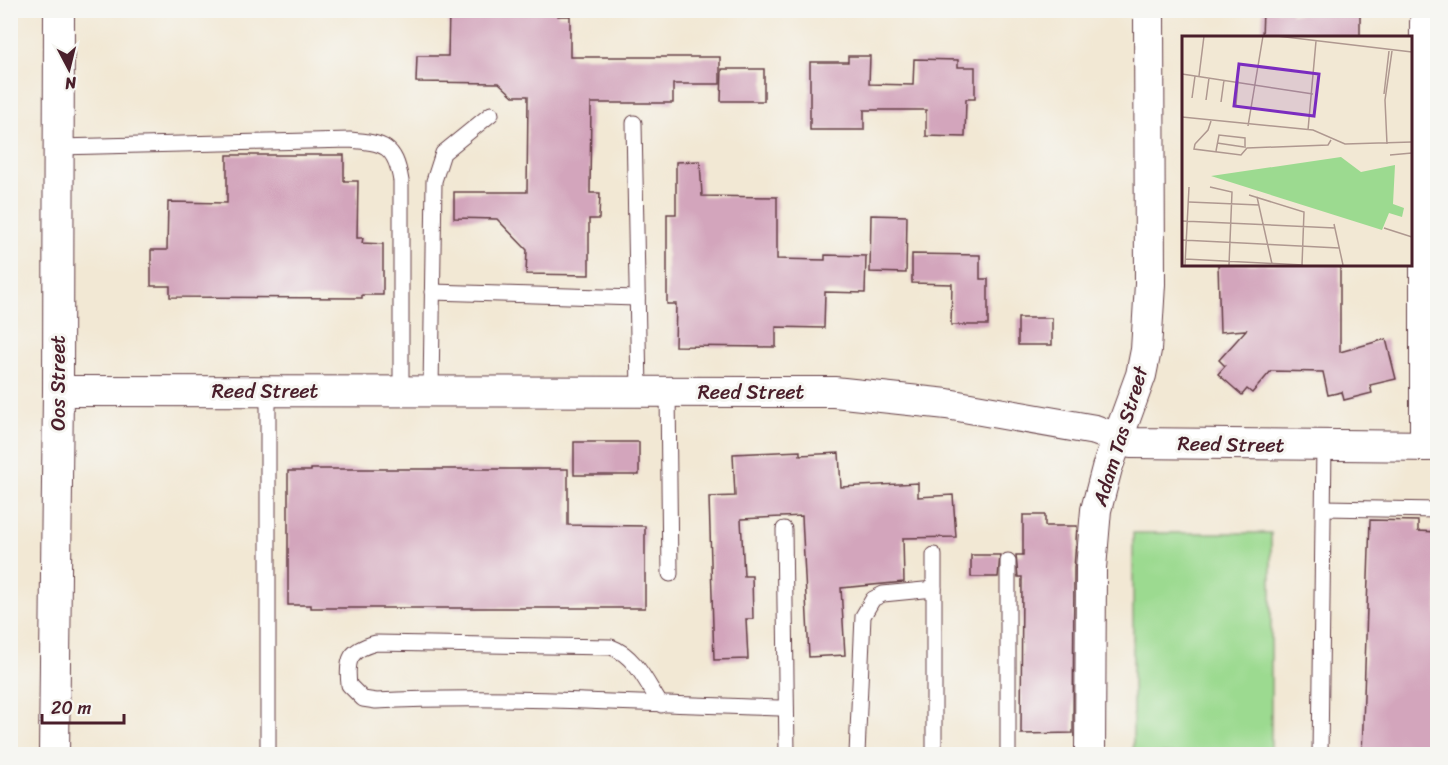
<svg xmlns="http://www.w3.org/2000/svg" width="1448" height="765" font-family="Sriracha,sans-serif">
<rect width="100%" height="100%" fill="#f6f6f2"/>
<filter id="ink" filterUnits="userSpaceOnUse"><feTurbulence type="fractalNoise" baseFrequency=".0167" numOctaves="2"/><feDisplacementMap in="SourceGraphic" scale="12" xChannelSelector="R" yChannelSelector="G"/><feConvolveMatrix kernelMatrix="1 2 1 2 8 2 1 2 1" color-interpolation-filters="sRGB"/></filter>
<filter id="wash" filterUnits="userSpaceOnUse"><feTurbulence type="fractalNoise" baseFrequency=".008" numOctaves="4" result="noise"/><feDisplacementMap in="SourceGraphic" scale="24" xChannelSelector="R" yChannelSelector="G"/><feGaussianBlur stdDeviation="1.35" result="paint"/><feColorMatrix in="noise" values="0 0 0 0 0 0 0 0 0 0 0 0 0 0 0 0 0 1.4 0 .05"/><feComposite in="paint" operator="in"/></filter>
<g filter="url(#wash)">
<rect width="100%" height="100%" fill="#f2e8d4"/>
<rect fill="#9cda90" stroke="#737c5e" stroke-width="1.5" x="1133" y="533" width="138" height="221"/>
<g id="blocks">
<g fill="#d3a5bc">
<polygon points="449,10 558,10 558,16 570,16 570,57 720,57 720,84 673,84 673,103 591,103 590,193 600,193 599,219 589,219 589,275 526,274 527,250 497,219 454,218 454,192 527,192 528,96 513,96 499,83 416,82 417,56 448,56"/>
<polygon points="1263,10 1291,10 1291,14 1360,13 1360,38 1262,38"/>
<polygon points="848,56 870,56 869,84 913,85 914,59 958,60 958,67 975,67 975,99 966,99 965,137 926,136 926,110 864,110 864,130 810,130 810,62 848,62"/>
<polygon points="722,69 764,69 764,101 721,101"/>
<polygon points="227,155 344,155 344,181 358,181 357,238 363,238 362,243 383,244 383,295 362,295 362,298 170,297 170,286 151,286 151,250 167,250 168,202 227,203"/>
<polygon points="700,161 702,196 777,197 777,259 825,260 825,255 866,256 865,293 825,292 824,328 776,327 776,347 675,346 676,304 667,304 667,214 676,214 676,162"/>
<polygon points="871,215 907,216 906,273 870,272"/>
<polygon points="912,254 980,255 980,279 988,279 988,325 951,325 952,284 912,283"/>
<polygon points="1218,264 1340,264 1340,352 1386,339 1396,379 1370,385 1372,393 1344,400 1342,392 1328,395 1323,372 1271,371 1252,393 1247,389 1242,395 1218,374 1225,366 1219,360 1246,330 1220,332"/>
<rect x="1018" y="318" width="34" height="27"/>
<rect x="574" y="442" width="65" height="33"/>
<polygon points="800,451 800,455 839,453 841,487 918,483 918,497 953,495 956,537 903,538 904,582 841,588 845,655 809,657 802,516 741,519 744,576 752,576 753,619 746,619 748,659 714,660 709,497 735,496 733,454"/>
<polygon points="311,469 568,469 568,525 645,526 645,608 311,608 311,605 288,605 288,471 311,471"/>
<polygon points="1023,515 1045,515 1045,526 1077,526 1074,568 1073,733 1021,734 1022,577 1018,577 1016,555 1023,555"/>
<polygon points="1370,520 1418,521 1418,531 1437,532 1437,754 1362,754"/>
<polygon points="971,555 1000,555 998,577 971,577"/>
</g>
</g>
</g>
<g filter="url(#ink)">
<use href="#blocks" fill-opacity="0" stroke="#633d44" stroke-width="1.5"/>
<g fill="none" stroke-linecap="round" stroke-linejoin="round">
<g stroke="#633d44" stroke-width="17">
<g id="lane">
<polyline points="634,123 639,391"/>
<path d="M59 147 350 140C384 143 395 145 401 181V391"/>
<polyline points="432,292 637,298"/>
<polyline points="268,391 268,749"/>
<polyline points="431,391 434,181 443,153 491,114"/>
<polyline points="668,391 670,574"/>
<polyline points="1324,508 1438,510"/>
<polyline points="784,529 787,754"/>
<polyline points="1008,561 1008,754"/>
<path d="M661 705C647 684 636 656 611 647L376 643C350 650 346 658 349 685L363 699 376 701C509 694 652 705 786 708"/>
<polyline points="857,754 863,616 873,599 883,594 934,589"/>
<polyline points="934,754 934,555"/>
<polyline points="1320,754 1324,445"/>
</g>
</g>
<g stroke="#633d44" stroke-width="32">
<g id="street">
<polyline points="1425,22 1425,446"/>
<polyline points="58,391 834,392 947,404 1095,430 1131,443 1438,446"/>
<polyline points="54,754 58,391 59,10"/>
<polyline points="1090,754 1091,568 1096,510 1107,468 1141,375 1146,350 1150,284 1149,10"/>
</g>
</g>
<use href="#lane" stroke="#fff" stroke-width="15"/>
<use href="#street" stroke="#fff" stroke-width="30"/>
</g>
</g>
<g text-anchor="middle" stroke-width="6" stroke-linejoin="round" paint-order="stroke">
<g font-size="20" fill="#4a1f2b" stroke="#f6f6f2">
<text transform="translate(58 383) rotate(-90)" y="7">Oos Street</text>
<text x="265" y="398">Reed Street</text>
<text x="751" y="399">Reed Street</text>
<text transform="translate(1120 436) rotate(-73)" y="7">Adam Tas Street</text>
<text transform="translate(1231 444) rotate(1)" y="7">Reed Street</text>
</g>
</g>
<g transform="translate(1182 36)">
<rect width="230" height="230" fill="#f2e8d4"/>
<path d="M159 121 179 136 213 129 211 168 222 172 220 181 207 177 200 194 29 140Z" fill="#9cda90"/>
<path fill="none" stroke="#af9890" stroke-width="1.5" d="M95 0 230 16M0 38 131 58M17 40 22 0M202 58 207 15M10 62 13 40M24 64 27 42M39 66 42 44M54 69 56 45M0 81 131 94 163 108 230 106M66 90 81 0M126 94 134 5M35 107 62 111M13 108 12 113 59 119 65 112 146 109 149 104M13 108 26 94 29 85M205 108 203 64 210 15M34 115 37 99 63 102V112M208 119 230 117M28 151 50 156 47 229M67 159 122 176 120 229M75 161 90 228M7 166 77 169M0 185 153 192M152 188 161 229M202 192 230 201M0 204 157 212M3 223 121 229M3 229 7 151"/>
<path fill="#7b2cbf" fill-opacity="0.15" stroke="#7b2cbf" stroke-width="3" d="M57 28 137 38 132 80 52 70Z"/>
<rect width="230" height="230" fill="none" stroke="#4a1f2b" stroke-width="3"/>
</g>
<rect width="1448" height="765" fill="none" stroke="#f6f6f2" stroke-width="36"/>
<g transform="translate(69 69) rotate(173)" stroke="#f6f6f2" stroke-width="4.5" paint-order="stroke">
<path d="M0-4.5L10 22L0 15L-10 22Z" fill="#4a1f2b"/>
<text y="-9" font-size="16" font-weight="bold" text-anchor="middle" fill="#4a1f2b">N</text>
</g>
<path d="M42 714v9h82v-9" fill="none" stroke="#4a1f2b" stroke-width="3"/>
<text x="51" y="714" font-size="18" fill="#4a1f2b" stroke="#f6f6f2" stroke-width="4.5" paint-order="stroke">20 m</text>
</svg>
